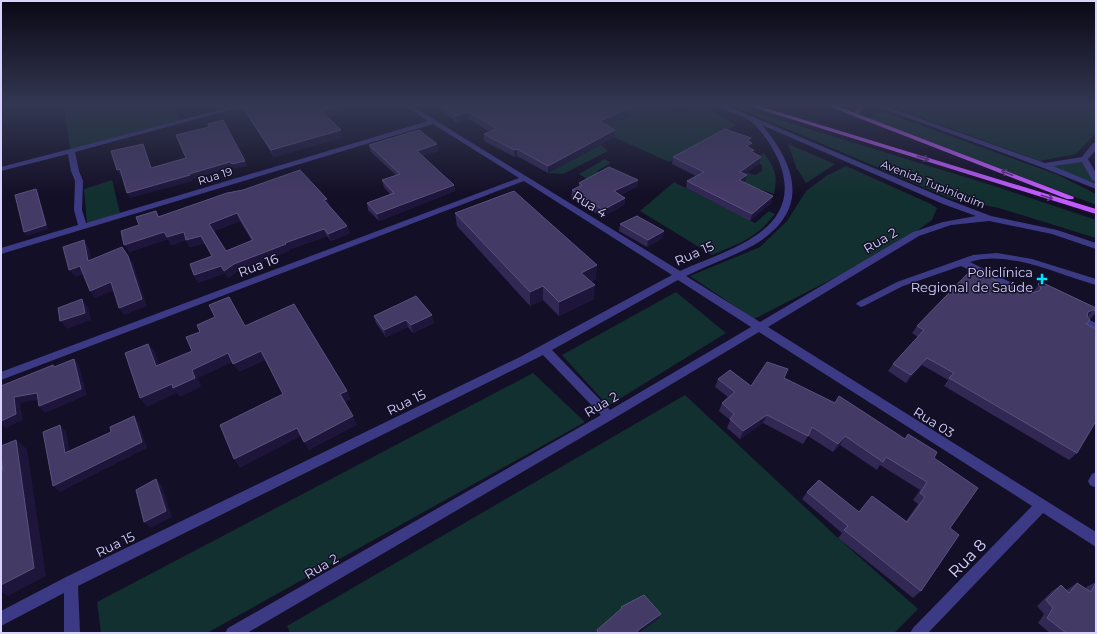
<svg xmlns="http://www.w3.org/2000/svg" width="1097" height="634" font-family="Montserrat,sans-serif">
<rect width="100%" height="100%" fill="#130f26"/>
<g fill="#12302f">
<polygon points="64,106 174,106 180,120 70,149"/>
<path d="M645 106C659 107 674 114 689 111 694 109 697 106 703 106L736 125 669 162 614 137 589 121 606 113 621 121Z"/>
<polygon points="734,106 994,186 1096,220 1096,238 999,208 951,199"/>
<polygon points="889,106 1096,106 1096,133 1076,154 1040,161"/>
<polygon points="884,112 1058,175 1096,194 1096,205 871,119 874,114"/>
<polygon points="788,144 835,164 806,183 796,167"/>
<polygon points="601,145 608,151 563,174 548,173"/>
<path d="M764 153C775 169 778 175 774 194L746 184 734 176 741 171 755 175 762 171V165L753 160Z"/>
<polygon points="605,159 611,163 597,171 603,177 590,181 579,174"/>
<polygon points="1084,159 1096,180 1096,187 1044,165"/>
<polygon points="846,166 931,204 937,208 932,220 893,248 754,319 690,276 760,247 787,221 806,191 826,176"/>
<polygon points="112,180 120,213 87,223 84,189"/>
<path d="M674 182 755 223 769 211 775 214C755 239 740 243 712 255L640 211Z"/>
<polygon points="676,292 726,333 608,406 562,355"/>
<polygon points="533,373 585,422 207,633 101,633 97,602"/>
<polygon points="685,395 838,538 918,609 894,633 290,633 287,626"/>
</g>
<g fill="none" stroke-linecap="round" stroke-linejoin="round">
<g fill="#3d3a85" fill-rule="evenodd">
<path d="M234 106H244L75 152 79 171 83 181 82 210 86 223 428 121 405 106H412L680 271C725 250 805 232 780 164 776 152 760 127 749 120 740 114 727 113 719 106H727L949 200 991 216 1057 230 1096 243V249L1052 234 989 221 951 225 919 236 768 327 1096 532V547L1043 513 928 633H910L913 628 1032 506 759 332 613 419 247 633H225L228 628 601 415 543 355 78 586 80 633H64V593L1 626V611L66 577 520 357 672 275 524 181 1 380V372L519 178 433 124 1 254V248L78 225 74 210 75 181 71 171 68 154 1 171V167ZM762 125 943 204 976 216 943 222 913 232 760 322 686 276C708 265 732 257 754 245 809 212 799 169 762 125ZM678 280 751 327 610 410 552 350Z"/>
<polygon points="858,106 864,106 857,116 853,116 852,115"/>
<polygon points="876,106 885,106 1045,163 1082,157 1093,143 1096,143 1096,150 1088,159 1096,173 1096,182 1092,180 1082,162 1053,166 1096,184 1096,189 1041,167"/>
<path d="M997 253 1032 259 1096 279V285C1059 275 1007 249 970 262L1032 293 1034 295 1032 297H1026L961 266 903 286 864 306 861 307 856 304 858 302 897 282 973 255Z"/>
<polygon points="1087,319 1096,323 1096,332 1083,326 1082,323 1083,320"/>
<polygon points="1096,472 1096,486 1094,487 1090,485 1088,481 1092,474"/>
</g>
<g fill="#c25bff" fill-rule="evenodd">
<polygon points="749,106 759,106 1096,209 1096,214"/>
<polygon points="828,106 837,106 1074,197 1073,199 1067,199"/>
</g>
</g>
<g fill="#312854" fill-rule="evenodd">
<polygon points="241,106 348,106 349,110 327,117 343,137 274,157"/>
<polygon points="436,106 648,106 606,125 614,137 548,173 517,156 515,157 484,141 484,134 490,132 469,119 457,123"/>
<polygon points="750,142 752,143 750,148 759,164 745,174 745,182 744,183 773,196 771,203 750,221 686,188 687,181 696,176 672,164 673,157"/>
<polygon points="437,144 438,151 422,156 454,185 455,191 379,221 368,210 367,203 390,194 384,187 382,180 396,175 371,152 369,145"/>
<polygon points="638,180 637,187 620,195 625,198 624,205 602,217 571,197 572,190 579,186 579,183"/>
<path d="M327 199 329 206 350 233 331 241 327 236 288 250 289 251 238 271 228 278 225 273 198 283 194 275 212 256 205 243 190 247 186 240 171 245 168 239 129 252 139 225 156 211 159 216ZM240 221 252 241 226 251 214 231Z"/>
<polygon points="455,213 596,279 591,282 594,299 559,316 543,300 530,306 457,226"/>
<polygon points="620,224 663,238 647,247 619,231"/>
<polygon points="1041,282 1096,308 1096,313 1090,319 1088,318 1086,324 1077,453 1069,460 944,386 948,380 922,365 906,383 888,371 893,364 918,337 912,333 917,326 1020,292 1031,293 1033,292"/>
<polygon points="374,316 434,323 413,333 408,327 386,337 376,323"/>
<polygon points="784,378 905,439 908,434 934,458 950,528 921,591 913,598 838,538 842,533 802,499 807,492 859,512 906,521 918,504 913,500 920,490 880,465 877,470 840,445 833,452 808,436 803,444 763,423 740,439 727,428 730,420 719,411 722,403 728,397 715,387 718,379 751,386"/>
<polygon points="1096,582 1096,633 1050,633 1038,623 1044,614 1037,606 1052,591 1061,585 1066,590 1068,589 1077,583 1086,589 1086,587"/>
</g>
<g fill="#1d163a">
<polygon points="340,106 348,106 349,110 323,118 321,111"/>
<polygon points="634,106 648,106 600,128 600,121"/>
<polygon points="469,112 469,119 457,123 456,116"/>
<polygon points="341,130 343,137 274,157 271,150"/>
<polygon points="615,130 614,137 548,173 548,166"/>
<polygon points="751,138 749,144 752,143 750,150 744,153 747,140"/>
<polygon points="143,144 145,149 154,173 151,168"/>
<polygon points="437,144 438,151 418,157 417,151"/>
<polygon points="517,149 517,156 515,157 514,150"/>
<polygon points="761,157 759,164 738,179 740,172"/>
<polygon points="245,161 247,166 234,169 232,164"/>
<polygon points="230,162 233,167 192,179 189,174"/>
<polygon points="120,169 122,174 120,175 117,170"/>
<polygon points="190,175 193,181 130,198 127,193"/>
<polygon points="747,175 745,182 737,187 739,180"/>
<polygon points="638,180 637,187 613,198 614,191"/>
<polygon points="454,185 455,191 379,221 377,214"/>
<polygon points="36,189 38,192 48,229 27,236 24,232"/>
<polygon points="773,196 771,203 750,221 752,214"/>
<polygon points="625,198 624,205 602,217 603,210"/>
<polygon points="327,199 329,206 324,200"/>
<polygon points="237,213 240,221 213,231 209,224"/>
<polygon points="347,226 350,233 331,241 328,234"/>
<polygon points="324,229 327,236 288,250 289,251 238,271 228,278 224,271 234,264 285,243"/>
<polygon points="664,231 663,238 647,247 648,240"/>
<polygon points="164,232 184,232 201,236 205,243 190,247 186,240 171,245 168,239 129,252 124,245"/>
<polygon points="84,240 89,248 93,268 88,261"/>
<polygon points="128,256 133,263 147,306 124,315 119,308"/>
<polygon points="597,265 596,279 580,286 581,273"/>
<polygon points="80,266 85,274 75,277 69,270"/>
<polygon points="221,266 225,273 198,283 194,275"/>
<polygon points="111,282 116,290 95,298 90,291"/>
<polygon points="595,285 594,299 559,316 559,302"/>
<polygon points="543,286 543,300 530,306 530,292"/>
<polygon points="82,299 88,307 91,320 67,329 60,321"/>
<polygon points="1093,310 1087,318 1088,312"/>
<polygon points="432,315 434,323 413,333 411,325"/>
<polygon points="406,320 408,327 386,337 384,330"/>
<polygon points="148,344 155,352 163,375 156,366"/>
<polygon points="261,351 266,360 239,372 233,364"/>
<polygon points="228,353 233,362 198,378 201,387 180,397 177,393 147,407 140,398 172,384 192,370"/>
<polygon points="927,358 922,365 906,383 911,375"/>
<polygon points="74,359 79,365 87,395 45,413 39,406"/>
<polygon points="347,391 351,399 344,403 340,394"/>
<polygon points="37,393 43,399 20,403 23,420 6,428 1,424 1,421 14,397"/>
<polygon points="767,415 763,423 740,439 743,431"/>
<polygon points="134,416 139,423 147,448 60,492 53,486"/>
<polygon points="353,416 357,425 309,450 304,442"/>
<polygon points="60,425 66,432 71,459 65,453"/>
<polygon points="297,428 301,436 240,468 234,459"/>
<polygon points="845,436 840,445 833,452 838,444"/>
<polygon points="16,440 27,449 46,576 8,596 1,592 1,585"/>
<polygon points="156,479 162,486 172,517 151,528 144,522"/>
<polygon points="661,614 658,619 639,633 636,633 637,631"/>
</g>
<g fill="#433a66" stroke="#5a527e" fill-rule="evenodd">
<polygon points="242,106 340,106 321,111 341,130 271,150"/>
<polygon points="443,106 634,106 600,121 615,130 548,166 517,149 514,150 484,134 497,129 469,112 456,116"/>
<polygon points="223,120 245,161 232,164 230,162 189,174 190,175 127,193 120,169 117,170 111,151 143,144 151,168 186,158 176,135 209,127 208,124"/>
<polygon points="725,129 751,138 747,140 752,143 746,146 754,150 751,151 761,157 740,172 747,175 739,180 773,196 752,214 687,181 704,172 673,157"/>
<polygon points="419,130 437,144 417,151 454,185 377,214 367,203 394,193 382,180 400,174 369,145"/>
<polygon points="609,167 638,180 614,191 625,198 603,210 572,190 582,185 579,183"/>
<path d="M300 170 327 199 324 200 347 226 328 234 324 229 285 243 286 244 234 264 224 271 221 266 194 275 190 264 212 256 201 236 186 240 184 232 167 237 164 232 124 245 121 231 139 225 136 217 156 211 158 217 227 193 243 190ZM237 213 253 240 226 251 209 224Z"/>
<polygon points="36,189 46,225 24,232 15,195"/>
<polygon points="514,191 597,265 581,273 595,285 559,302 543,286 530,292 455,213"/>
<polygon points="637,216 664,231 648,240 620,224"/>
<polygon points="84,240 88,261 122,247 128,256 142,299 119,308 111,282 90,291 80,266 69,270 63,247"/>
<polygon points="972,269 1020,292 1023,289 1031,293 1039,291 1041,288 1038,284 1041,282 1096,308 1096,311 1093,310 1088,312 1087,316 1090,320 1086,324 1096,329 1096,421 1077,453 949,378 954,373 927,358 911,375 893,364 924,330 917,326"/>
<polygon points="416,296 432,315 411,325 406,320 384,330 374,316"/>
<polygon points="229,297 245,326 294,304 347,391 340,394 353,416 304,442 297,428 234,459 220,425 283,394 261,351 233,364 228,353 192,370 195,378 173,388 172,384 140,398 125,353 148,344 156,366 192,351 186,337 200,332 197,325 215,317 209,305"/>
<polygon points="82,299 85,313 60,321 58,308"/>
<polygon points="74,359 81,389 39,406 37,393 14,397 16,414 1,421 1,386 53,365 54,367"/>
<polygon points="767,362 788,369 784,378 835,403 839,396 905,439 908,434 937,452 934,458 978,488 950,528 959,535 921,591 844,530 848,526 807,492 819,480 859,512 872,496 907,522 925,497 920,493 927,482 886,457 883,462 845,436 838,444 812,427 808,436 767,415 743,431 730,419 734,414 722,403 735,392 718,379 730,370 751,386"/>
<polygon points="134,416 142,442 53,486 43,432 60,425 65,453 111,432 110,427"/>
<polygon points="16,440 34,568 1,585 1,472 3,471 1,457 1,446"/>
<polygon points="156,479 166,511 144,522 136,490"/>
<polygon points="1096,582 1096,633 1066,633 1047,618 1053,608 1046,600 1061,585 1069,593 1077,583 1091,592"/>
<polygon points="644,595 661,614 637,631 638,633 598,633 597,630 622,608 621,607"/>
</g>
<defs><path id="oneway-shaft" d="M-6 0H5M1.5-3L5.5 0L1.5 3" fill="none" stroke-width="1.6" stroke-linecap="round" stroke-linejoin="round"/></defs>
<g stroke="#623188">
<use href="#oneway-shaft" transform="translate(923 158) rotate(17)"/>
<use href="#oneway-shaft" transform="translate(1007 173) rotate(-159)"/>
<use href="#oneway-shaft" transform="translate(1047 197) rotate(17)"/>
</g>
<linearGradient id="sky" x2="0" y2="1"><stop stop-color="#0a0815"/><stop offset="0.54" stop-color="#333752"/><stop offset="1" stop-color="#333752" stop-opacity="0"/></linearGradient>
<rect width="1097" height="195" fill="url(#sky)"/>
<path fill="#00e5ff" stroke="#130f26" stroke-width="1.5" d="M1040 273h4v4h4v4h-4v4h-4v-4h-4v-4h4z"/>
<g text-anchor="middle" stroke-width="3" stroke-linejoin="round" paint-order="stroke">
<g font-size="11" fill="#d9d4ff" stroke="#130f26">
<text transform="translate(215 176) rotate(-17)" y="4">Rua 19</text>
<text transform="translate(933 184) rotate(22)" y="4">Avenida Tupiniquim</text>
</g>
<g font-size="13" fill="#d9d4ff" stroke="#130f26">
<text transform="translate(590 204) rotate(32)" y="5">Rua 4</text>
<text transform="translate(880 240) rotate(-31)" y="5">Rua 2</text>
<text transform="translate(694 253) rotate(-24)" y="5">Rua 15</text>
<text transform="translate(258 265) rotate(-21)" y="5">Rua 16</text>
<text transform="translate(406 402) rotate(-26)" y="5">Rua 15</text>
<text transform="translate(601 404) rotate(-30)" y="5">Rua 2</text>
<text transform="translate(934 422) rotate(32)" y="5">Rua 03</text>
<text transform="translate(115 544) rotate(-26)" y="5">Rua 15</text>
<text transform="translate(321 566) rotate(-30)" y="5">Rua 2</text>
</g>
<g font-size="13" fill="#d9d4ff" stroke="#130f26" text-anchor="end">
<text x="1033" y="277">Policlínica<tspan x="1033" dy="15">Regional de Saúde</tspan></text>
</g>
<g font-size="16" fill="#d9d4ff" stroke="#130f26">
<text transform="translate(967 558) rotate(-46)" y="6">Rua 8</text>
</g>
</g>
<rect width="1097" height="634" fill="none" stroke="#d9d4ff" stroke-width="4"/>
</svg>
